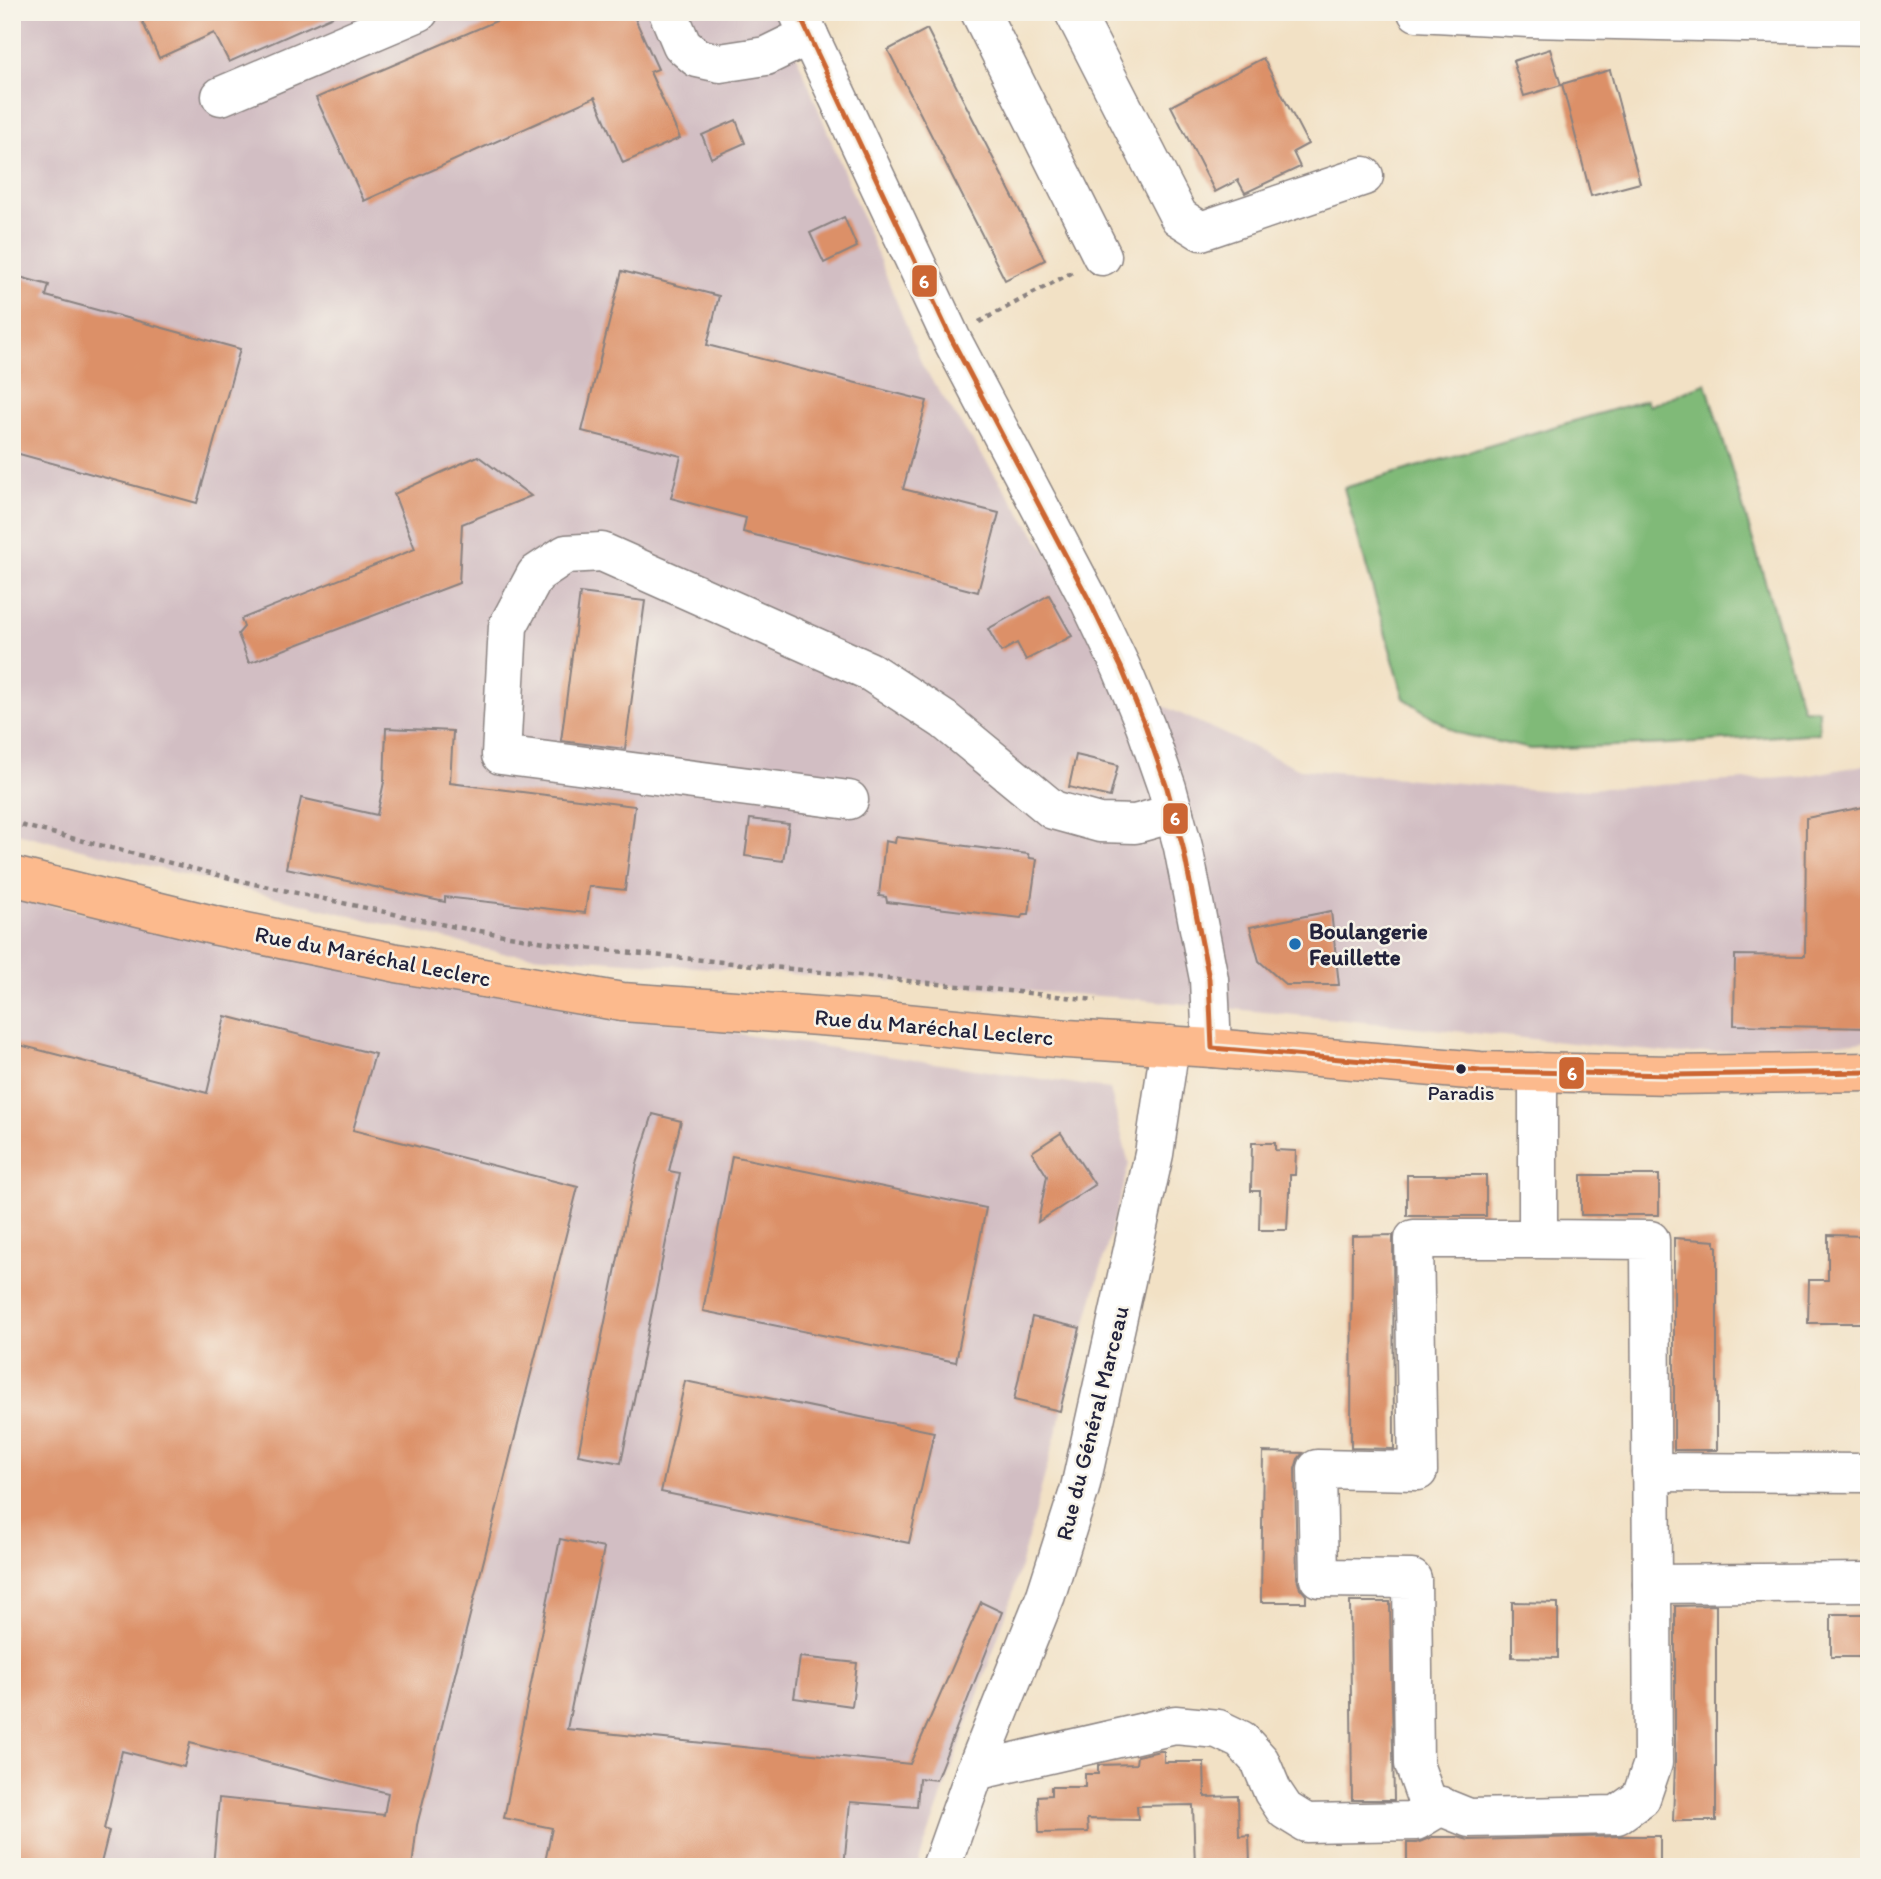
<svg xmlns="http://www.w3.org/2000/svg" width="1881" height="1879" font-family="Itim,sans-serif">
<rect width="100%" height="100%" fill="#f7f3e8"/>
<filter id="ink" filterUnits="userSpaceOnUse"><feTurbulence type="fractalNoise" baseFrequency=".0143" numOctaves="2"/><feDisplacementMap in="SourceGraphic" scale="14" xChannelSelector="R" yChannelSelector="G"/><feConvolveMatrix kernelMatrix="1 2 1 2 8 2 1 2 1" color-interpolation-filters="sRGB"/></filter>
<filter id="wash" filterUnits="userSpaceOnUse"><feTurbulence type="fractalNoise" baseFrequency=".00686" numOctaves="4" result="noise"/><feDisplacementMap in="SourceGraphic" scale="28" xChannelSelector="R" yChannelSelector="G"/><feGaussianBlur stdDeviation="1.57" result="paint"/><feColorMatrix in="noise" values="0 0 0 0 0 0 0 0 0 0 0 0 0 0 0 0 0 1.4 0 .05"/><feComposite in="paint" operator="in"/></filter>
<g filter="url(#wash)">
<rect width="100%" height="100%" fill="#f2e1c5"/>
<g fill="#d2bec3">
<polygon points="12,12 779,12 923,367 1144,697 1300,769 1552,791 1800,777 1869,764 1869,1041 1681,1054 1126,998 502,953 12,832"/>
<polygon points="12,895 156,930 752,1036 1110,1089 1129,1164 1011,1600 917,1867 12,1867"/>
</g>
<polygon fill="#80ba78" stroke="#516e5a" stroke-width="2" points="1706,383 1803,709 1819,710 1819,733 1669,744 1531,749 1457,733 1404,698 1344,488 1646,400 1649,406"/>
<g id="blocks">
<g fill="#dc9067">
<polygon points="138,12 342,12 229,62 214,33 159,58"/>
<polygon points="517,12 632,12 658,69 650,72 680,138 623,163 595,97 364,201 316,98"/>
<polygon points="927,29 1045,260 1005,280 888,50"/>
<polygon points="1550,49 1561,85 1524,96 1513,61"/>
<polygon points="1263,58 1308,144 1293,152 1300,167 1245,193 1238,180 1215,192 1171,106"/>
<polygon points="1610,70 1640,183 1591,196 1562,84"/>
<polygon points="736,120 745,143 711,158 702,135"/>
<polygon points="844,217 857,247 824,263 810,233"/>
<polygon points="622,271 719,296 707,345 927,401 903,489 999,513 978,592 743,532 746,518 671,498 681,456 582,431"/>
<polygon points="12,275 49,285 46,296 240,349 197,503 12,452"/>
<polygon points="478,456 531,496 462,524 459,583 249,663 238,634 244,627 241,619 415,549 394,494"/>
<polygon points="580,593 645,601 625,749 561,741"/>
<polygon points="1049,595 1072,636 1026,660 1017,643 1001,652 988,629"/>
<polygon points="386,728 453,731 450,783 635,806 625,890 589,886 585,913 445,897 445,902 286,868 301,798 377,815 384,782"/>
<polygon points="1076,755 1118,765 1110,797 1069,787"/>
<polygon points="1869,806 1869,1028 1734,1025 1735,955 1805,956 1806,818"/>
<polygon points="750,819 789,824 783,861 745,856"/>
<polygon points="896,837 1028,854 1030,858 1037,859 1029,914 1023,914 1021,918 887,902 886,897 879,896 885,841 895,843"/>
<polygon points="1331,911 1339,985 1286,985 1259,961 1250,927"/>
<polygon points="225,1016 375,1054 353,1130 578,1187 417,1825 412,1867 213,1867 219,1798 384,1815 388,1793 190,1743 184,1767 122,1751 104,1829 109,1831 100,1867 12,1867 12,1043 207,1093"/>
<polygon points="653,1114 681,1121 669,1171 680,1173 621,1463 578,1455 637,1164"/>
<polygon points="1061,1133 1095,1185 1038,1222 1047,1176 1032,1152"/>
<polygon points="1252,1143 1275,1143 1275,1150 1296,1151 1295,1175 1290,1175 1290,1192 1289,1192 1287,1230 1259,1230 1260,1191 1251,1191"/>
<polygon points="732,1156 986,1208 956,1362 703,1311"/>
<rect x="1407" y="1175" width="79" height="41"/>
<rect x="1581" y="1175" width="78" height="40"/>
<polygon points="1393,1235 1394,1449 1351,1448 1352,1236"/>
<polygon points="1828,1235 1869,1236 1869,1323 1808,1323 1809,1280 1828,1280"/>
<polygon points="1674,1238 1715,1241 1715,1246 1717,1246 1717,1450 1674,1450"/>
<polygon points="1032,1317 1080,1328 1060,1411 1014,1400"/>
<polygon points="685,1381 934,1432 909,1543 661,1492"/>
<polygon points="1263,1452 1303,1453 1298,1459 1295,1469 1297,1578 1300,1588 1306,1595 1306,1602 1261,1602"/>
<polygon points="560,1539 604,1548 567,1729 910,1764 981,1602 1002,1612 936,1780 919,1778 917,1807 850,1802 844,1867 544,1867 552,1828 504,1818"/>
<polygon points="1350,1602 1390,1602 1394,1800 1352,1800"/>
<polygon points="1512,1602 1558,1603 1558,1658 1512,1657"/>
<polygon points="1716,1605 1716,1821 1673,1821 1675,1763 1675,1606"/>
<rect x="1831" y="1614" width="38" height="43"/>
<polygon points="800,1657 857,1663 852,1706 794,1698"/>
<polygon points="1160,1751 1164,1751 1164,1762 1204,1762 1205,1797 1238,1796 1239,1836 1249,1835 1250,1864 1238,1865 1238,1867 1195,1867 1193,1805 1137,1806 1138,1820 1087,1819 1088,1832 1039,1833 1038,1796 1051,1795 1051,1787 1085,1787 1085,1774 1098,1774 1098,1765 1136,1764 1137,1756"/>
<polygon points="1621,1836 1660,1836 1660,1867 1407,1867 1407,1843 1417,1843 1432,1837 1457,1837 1469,1840"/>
</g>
</g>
</g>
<g filter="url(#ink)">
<use href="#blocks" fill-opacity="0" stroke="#8a8280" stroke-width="2"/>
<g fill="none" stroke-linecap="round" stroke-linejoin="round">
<g stroke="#8a8280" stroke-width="41">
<g id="minor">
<polyline points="668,12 682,45 697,58 720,63 766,56 809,35"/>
<polyline points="798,12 951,338 1089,600 1121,667 1145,725 1167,788 1183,847 1209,979 1212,1048"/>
<polyline points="980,12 1102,256"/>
<polyline points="1074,12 1179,217 1201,231 1364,176"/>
<polyline points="1417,12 1529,18 1869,26"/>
<polyline points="221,96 419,12"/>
<polyline points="849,800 501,755 508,626 536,574 566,554 602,552 869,671 944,720 1053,810 1100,823 1135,824 1174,813"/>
<polyline points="1538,1072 1538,1239 1650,1240 1653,1763 1641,1798 1617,1815 1469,1818 1427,1801 1414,1764 1412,1579 1319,1578 1317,1469 1418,1471 1414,1239 1538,1239"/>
<polyline points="1651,1472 1869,1473"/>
<polyline points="1652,1584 1869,1582"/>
<polyline points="975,1771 1175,1725 1218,1729 1241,1740 1260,1761 1273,1792 1285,1810 1306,1823 1416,1821 1441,1806"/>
<polyline points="941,1867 973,1777 1046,1595 1080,1488 1154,1154 1170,1045"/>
</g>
</g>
<g stroke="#8a8280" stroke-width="41">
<polyline id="major" points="12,876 217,926 397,963 622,1002 875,1020 1067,1039 1212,1048 1480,1071 1673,1075 1869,1072"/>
</g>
<g stroke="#8a8280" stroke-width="4.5" stroke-dasharray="5 5" stroke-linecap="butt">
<polyline points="979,322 1073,272"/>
<polyline points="12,823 250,883 450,926 575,947 1096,1000"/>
</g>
<use href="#minor" stroke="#fff" stroke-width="38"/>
<use href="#major" stroke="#fcba8d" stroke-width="38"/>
<g stroke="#f7f3e8" stroke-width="10">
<polyline id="bus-1" points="798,12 951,338 1089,600 1121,667 1145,725 1167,788 1183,847 1209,979 1212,1048 1480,1071 1673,1075 1869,1072"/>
</g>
<use href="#bus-1" stroke="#c63" stroke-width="5"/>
</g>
</g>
<circle fill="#1f6fb2" stroke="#f7f3e8" stroke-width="2.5" cx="1295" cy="944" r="7"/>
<circle fill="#22223b" stroke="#f7f3e8" stroke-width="2.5" cx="1461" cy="1069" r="6"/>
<g text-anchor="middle" stroke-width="5" stroke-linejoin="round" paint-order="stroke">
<g font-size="21" fill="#22223b" stroke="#f7f3e8">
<text x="1461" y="1100">Paradis</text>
</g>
<g font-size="23" font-weight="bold" fill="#22223b" stroke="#f7f3e8" text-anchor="start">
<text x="1309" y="939">Boulangerie<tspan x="1309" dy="26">Feuillette</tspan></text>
</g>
<g font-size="23" fill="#22223b" stroke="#f7f3e8">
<text transform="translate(373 956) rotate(11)" y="8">Rue du Maréchal Leclerc</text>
<text transform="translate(934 1027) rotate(5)" y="8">Rue du Maréchal Leclerc</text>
<text transform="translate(1092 1423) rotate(-76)" y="8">Rue du Général Marceau</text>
</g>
</g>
<g stroke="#f7f3e8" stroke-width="2.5">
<rect x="911" y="264" width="27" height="34" rx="7" fill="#c63"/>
<rect x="1162" y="802" width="27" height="33" rx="7" fill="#c63"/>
<rect x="1558" y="1056" width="27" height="34" rx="7" fill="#c63"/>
</g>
<g font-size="19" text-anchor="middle" font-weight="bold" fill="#fff">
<text x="924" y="288">6</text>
<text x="1175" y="825">6</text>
<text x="1572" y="1080">6</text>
</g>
<rect width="1881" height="1879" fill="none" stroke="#f7f3e8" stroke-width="42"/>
</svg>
